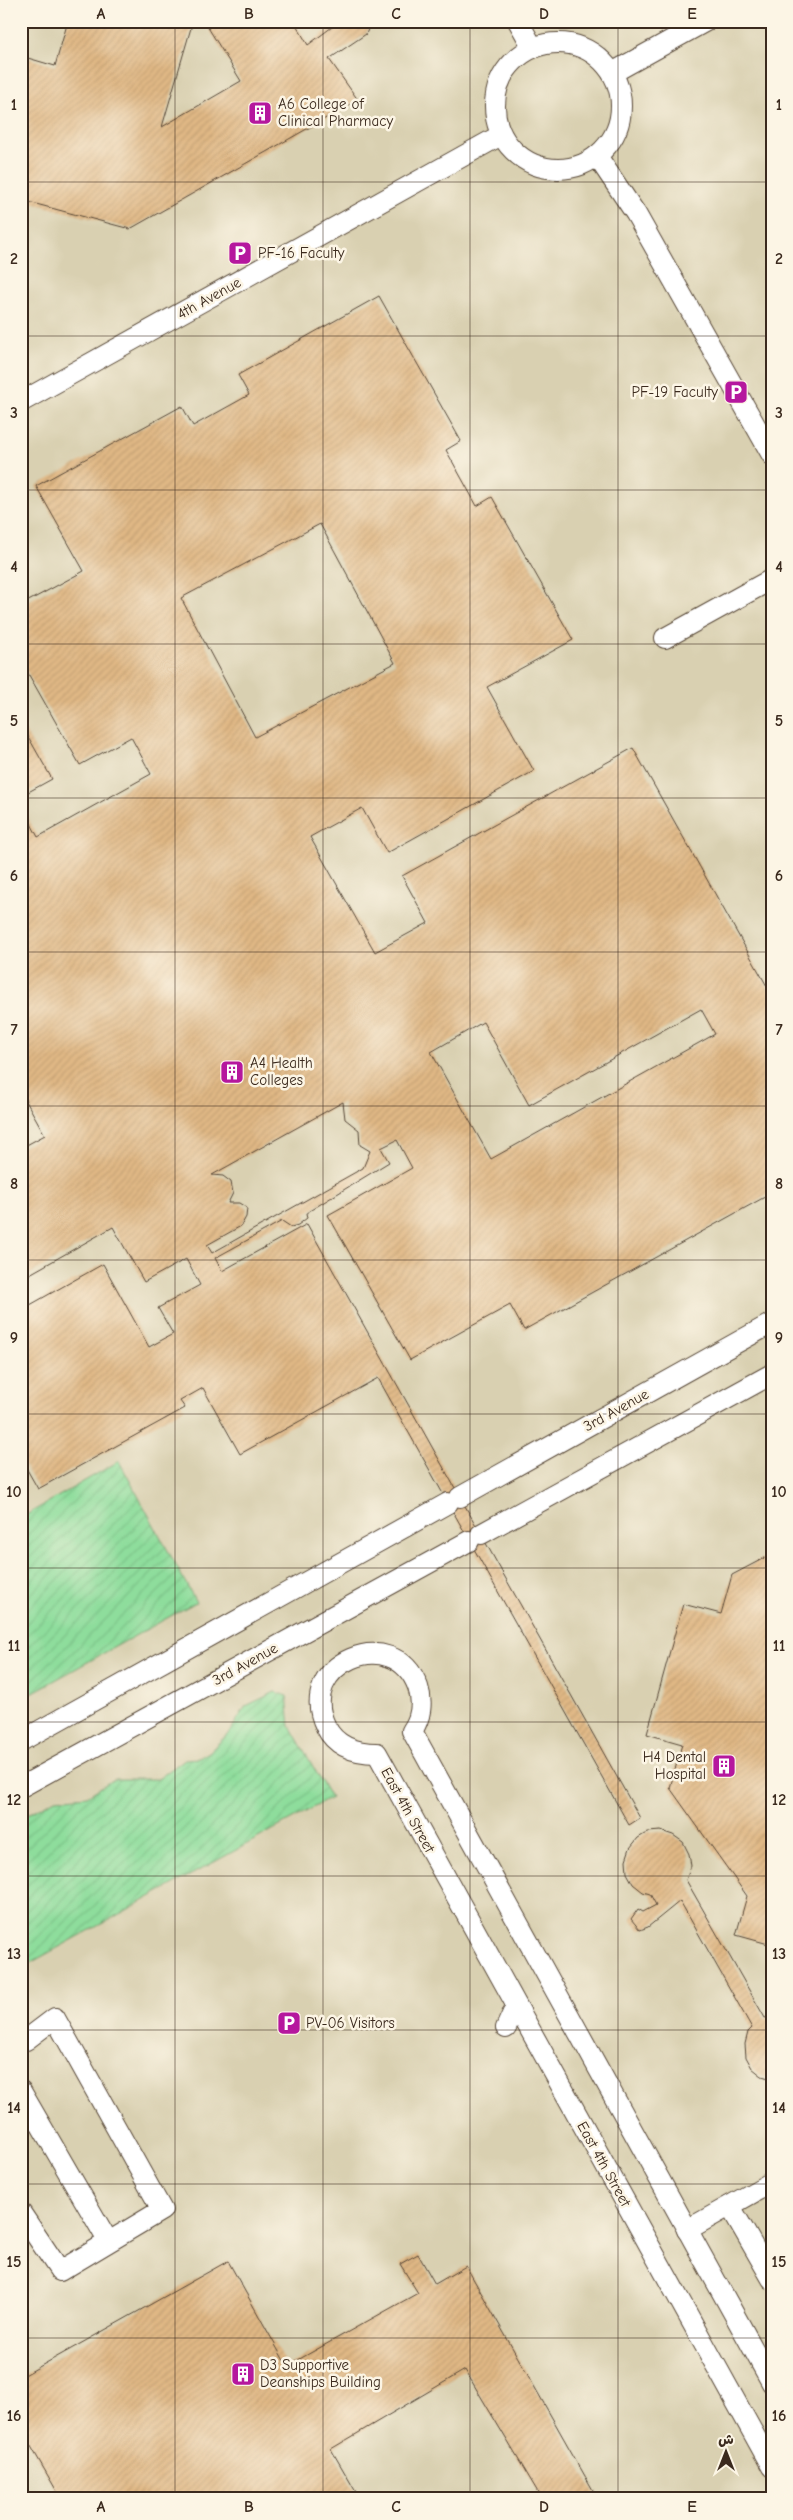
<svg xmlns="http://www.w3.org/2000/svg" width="793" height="2520" font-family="'Comic Neue','Playpen Sans Arabic',sans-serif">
<defs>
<pattern id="garden-furrows" width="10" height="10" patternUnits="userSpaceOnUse" patternTransform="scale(1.25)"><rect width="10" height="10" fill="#8edd9c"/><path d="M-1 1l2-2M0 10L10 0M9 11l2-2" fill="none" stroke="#7bbe86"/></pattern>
<pattern id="building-hatch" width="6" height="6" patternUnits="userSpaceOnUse" patternTransform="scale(1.25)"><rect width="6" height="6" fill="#e0b885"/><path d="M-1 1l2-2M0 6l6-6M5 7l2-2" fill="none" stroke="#c19e72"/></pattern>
</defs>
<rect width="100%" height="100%" fill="#fcf5e5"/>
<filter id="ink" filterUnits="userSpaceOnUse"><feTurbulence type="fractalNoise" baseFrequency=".02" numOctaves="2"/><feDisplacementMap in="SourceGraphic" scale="10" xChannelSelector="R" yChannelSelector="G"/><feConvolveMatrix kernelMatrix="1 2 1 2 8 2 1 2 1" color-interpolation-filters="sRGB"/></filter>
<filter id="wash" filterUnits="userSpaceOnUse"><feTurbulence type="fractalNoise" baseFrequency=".0096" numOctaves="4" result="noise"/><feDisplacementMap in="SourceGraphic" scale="20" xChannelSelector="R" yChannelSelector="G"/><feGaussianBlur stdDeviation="1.12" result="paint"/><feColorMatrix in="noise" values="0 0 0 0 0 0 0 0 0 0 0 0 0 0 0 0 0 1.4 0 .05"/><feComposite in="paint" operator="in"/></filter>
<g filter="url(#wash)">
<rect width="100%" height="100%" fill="#eadeb9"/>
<rect fill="#d9d0b1" x="21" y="21" width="751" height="2478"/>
<g fill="url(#garden-furrows)" stroke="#64845d">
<polygon points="119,1461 196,1602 21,1699 21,1518"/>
<polygon points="275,1692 287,1696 290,1726 331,1798 21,1968 21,1818 55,1799 87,1796 114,1779 158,1779 185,1759 199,1758 209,1752 229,1733 246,1706"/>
</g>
<g id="blocks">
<g fill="url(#building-hatch)" fill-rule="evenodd">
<polygon points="68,21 193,21 162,127 241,81 204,21 294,21 308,45 340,21 369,21 369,27 366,34 329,59 358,100 130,229 21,200 21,56 55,66"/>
<path d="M379 296 461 441 446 450 477 506 492 497 573 640 487 687 534 771 387 853 362 808 310 837 375 952 428 923 402 876 633 748 772 995V1193L524 1330 510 1305 410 1360 328 1215 412 1168 397 1140 381 1148 389 1162 306 1213 307 1218 298 1225 291 1227 282 1221 215 1258 222 1271 307 1224 640 1818 629 1825 378 1378 240 1454 203 1388 180 1401 185 1408 38 1489 21 1459V1291L30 1305 103 1264 149 1347 173 1334 158 1308 200 1285 186 1259 144 1282 113 1227 21 1279V1148L45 1135 21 1092V805L38 837 151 774 131 737 80 765 21 661V605L84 571 36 486 182 406 193 426 249 395 238 375ZM320 524 395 663 255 737 181 598ZM701 1009 715 1034 491 1159 431 1052 483 1022 529 1105ZM343 1102 345 1119 359 1130 360 1145 370 1151 363 1168 212 1253 207 1245 241 1226 246 1217 247 1208 239 1203H228L233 1193 231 1182 223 1176 212 1175Z"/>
<polygon points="21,724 52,779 21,796"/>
<polygon points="772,1554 772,1945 736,1935 747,1896 670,1788 682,1744 647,1734 683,1604 721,1614 732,1575"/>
<polygon points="661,1831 673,1835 683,1842 689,1854 691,1866 686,1880 765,2018 772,2016 772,2079 762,2076 752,2068 746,2057 745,2044 748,2032 752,2028 680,1901 648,1927 640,1930 631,1919 638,1909 643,1912 656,1905 650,1894 643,1892 633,1884 627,1873 626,1860 630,1848 638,1838 648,1832"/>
<polygon points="418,2254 435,2284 466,2266 598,2499 542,2499 465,2370 331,2449 360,2499 52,2499 59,2495 21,2429 21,2377 228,2261 287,2366 418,2293 400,2264"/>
</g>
</g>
</g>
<g filter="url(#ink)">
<use href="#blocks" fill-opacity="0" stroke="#554535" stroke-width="1"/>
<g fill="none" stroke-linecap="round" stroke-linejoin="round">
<g stroke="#554535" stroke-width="22">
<g id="lane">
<polyline points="518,21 533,48"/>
<circle cx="558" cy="106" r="63"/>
<polyline points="612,73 706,21"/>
<polyline points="597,156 636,214 772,455"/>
<polyline points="21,402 501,135"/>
<polyline points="665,638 772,579"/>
<polyline points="460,1497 772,1323"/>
<polyline points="481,1534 772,1374"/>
<polyline points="21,1741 448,1503"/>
<polyline points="21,1787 469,1541"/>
<polyline points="506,2028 516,2006"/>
<polyline points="21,2040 26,2040 55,2018 162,2210 60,2271 21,2213"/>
<polyline points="21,2091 108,2241"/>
<polyline points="730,2206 772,2279"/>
<polyline points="687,2230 772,2182"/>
<path d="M772 2383 412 1731C421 1718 423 1702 418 1687 394 1621 294 1664 326 1727 336 1747 356 1753 377 1753L772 2467"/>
</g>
</g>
<use href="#lane" stroke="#fff" stroke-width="20"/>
</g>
</g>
<path fill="none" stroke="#3b2a1e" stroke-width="1" stroke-opacity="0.55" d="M175 21V2499M323 21V2499M470 21V2499M618 21V2499M21 182H772M21 336H772M21 490H772M21 644H772M21 798H772M21 952H772M21 1106H772M21 1260H772M21 1414H772M21 1568H772M21 1722H772M21 1876H772M21 2030H772M21 2184H772M21 2338H772"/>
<defs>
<g id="building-square" transform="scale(1.25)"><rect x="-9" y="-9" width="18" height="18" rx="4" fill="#b5179e" stroke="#fcf5e5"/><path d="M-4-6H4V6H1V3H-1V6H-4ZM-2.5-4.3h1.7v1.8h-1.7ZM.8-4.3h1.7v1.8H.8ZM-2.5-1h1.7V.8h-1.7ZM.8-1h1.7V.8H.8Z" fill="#fff"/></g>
<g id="parking-square" transform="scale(1.25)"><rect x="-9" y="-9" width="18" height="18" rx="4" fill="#b5179e" stroke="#fcf5e5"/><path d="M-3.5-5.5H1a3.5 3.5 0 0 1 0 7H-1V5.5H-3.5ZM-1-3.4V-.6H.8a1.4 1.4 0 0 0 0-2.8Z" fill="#fff"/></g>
</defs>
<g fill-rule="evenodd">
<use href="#building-square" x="260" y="113"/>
<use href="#parking-square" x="240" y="253"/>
<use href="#parking-square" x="736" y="392"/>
<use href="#building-square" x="232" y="1072"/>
<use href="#building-square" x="724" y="1766"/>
<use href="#parking-square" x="289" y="2023"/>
<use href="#building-square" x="243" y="2374"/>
</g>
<g text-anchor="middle" stroke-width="5" stroke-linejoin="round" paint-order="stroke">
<g font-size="15" fill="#3b2a1e" stroke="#fcf5e5" text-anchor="start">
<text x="278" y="109">A6 College of<tspan x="278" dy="17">Clinical Pharmacy</tspan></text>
<text x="258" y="258">PF-16 Faculty</text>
<text x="718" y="397" text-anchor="end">PF-19 Faculty</text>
<text x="250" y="1068">A4 Health<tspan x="250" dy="17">Colleges</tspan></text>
<text x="706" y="1762" text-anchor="end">H4 Dental<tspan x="706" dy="17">Hospital</tspan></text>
<text x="306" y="2028">PV-06 Visitors</text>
<text x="260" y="2370">D3 Supportive<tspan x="260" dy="17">Deanships Building</tspan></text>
</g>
<g font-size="15" fill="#3b2a1e" stroke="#fcf5e5">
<text transform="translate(209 298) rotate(-29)" y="5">4th Avenue</text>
<text transform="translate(616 1410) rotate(-29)" y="5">3rd Avenue</text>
<text transform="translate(245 1664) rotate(-29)" y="5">3rd Avenue</text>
<text transform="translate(408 1810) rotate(61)" y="5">East 4th Street</text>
<text transform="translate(604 2164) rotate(61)" y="5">East 4th Street</text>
</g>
</g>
<rect width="793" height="2520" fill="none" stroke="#fcf5e5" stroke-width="55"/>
<g transform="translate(726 2452)" stroke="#fcf5e5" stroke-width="4" paint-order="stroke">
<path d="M0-4L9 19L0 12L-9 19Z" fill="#3b2a1e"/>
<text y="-8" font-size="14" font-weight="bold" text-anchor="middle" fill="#3b2a1e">ش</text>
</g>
<rect x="28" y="28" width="738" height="2464" fill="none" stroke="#3b2a1e" stroke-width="2"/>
<g font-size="16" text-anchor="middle" font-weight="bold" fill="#3b2a1e">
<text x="101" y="19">A</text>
<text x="249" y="19">B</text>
<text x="396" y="19">C</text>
<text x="544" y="19">D</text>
<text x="692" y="19">E</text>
<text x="14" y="110">1</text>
<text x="779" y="110">1</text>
<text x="14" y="264">2</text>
<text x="779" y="264">2</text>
<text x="14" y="418">3</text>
<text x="779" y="418">3</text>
<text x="14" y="572">4</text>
<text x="779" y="572">4</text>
<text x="14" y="726">5</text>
<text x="779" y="726">5</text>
<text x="14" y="881">6</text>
<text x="779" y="881">6</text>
<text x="14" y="1035">7</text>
<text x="779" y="1035">7</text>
<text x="14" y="1189">8</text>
<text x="779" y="1189">8</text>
<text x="14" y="1343">9</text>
<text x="779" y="1343">9</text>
<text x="14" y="1497">10</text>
<text x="779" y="1497">10</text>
<text x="14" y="1651">11</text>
<text x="779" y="1651">11</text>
<text x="14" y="1805">12</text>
<text x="779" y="1805">12</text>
<text x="14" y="1959">13</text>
<text x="779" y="1959">13</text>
<text x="14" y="2113">14</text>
<text x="779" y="2113">14</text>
<text x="14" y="2267">15</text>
<text x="779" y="2267">15</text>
<text x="14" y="2421">16</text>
<text x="779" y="2421">16</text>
<text x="101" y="2512">A</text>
<text x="249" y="2512">B</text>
<text x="396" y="2512">C</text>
<text x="544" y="2512">D</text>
<text x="692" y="2512">E</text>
</g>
</svg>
